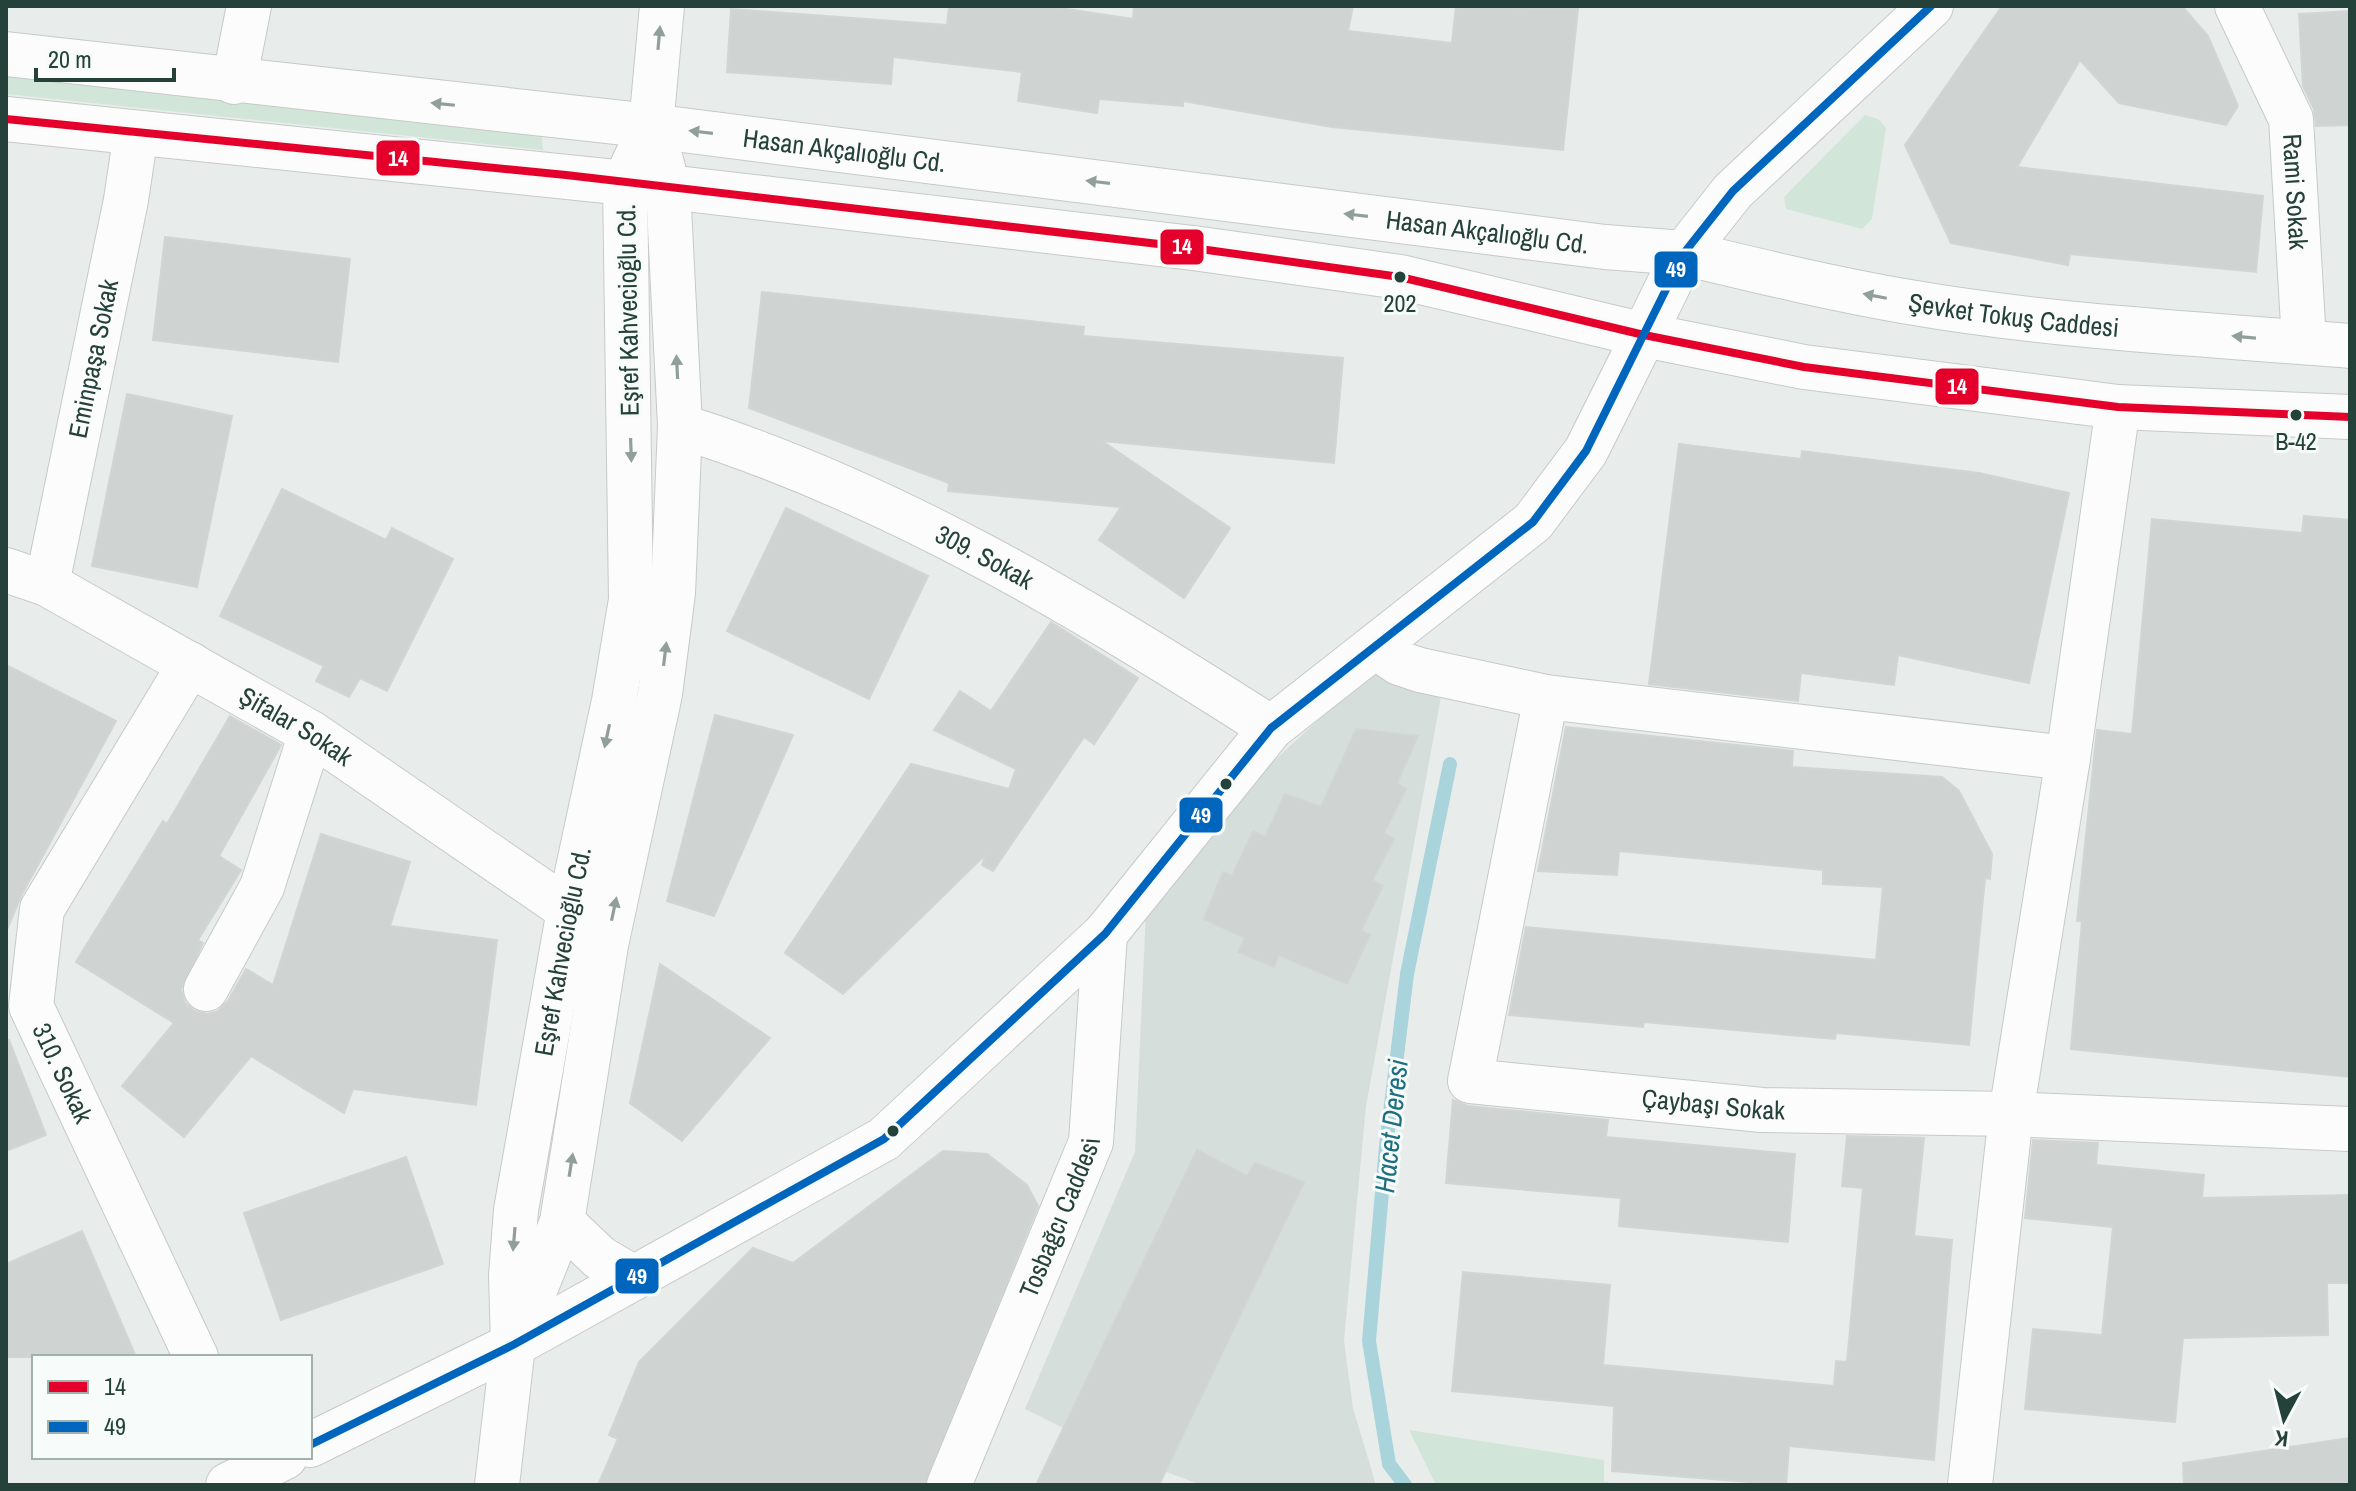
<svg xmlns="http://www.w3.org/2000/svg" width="2356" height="1491" font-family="'Archivo Narrow',sans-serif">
<rect width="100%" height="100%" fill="#e8edeb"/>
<polygon fill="#d6dedb" points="1373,670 1441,697 1366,1106 1344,1341 1353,1408 1376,1485 1196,1483 1108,1450 1025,1409 1135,1152 1146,910 1255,778"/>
<g fill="#d1e6d8">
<polygon points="6,72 541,131 543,150 6,94"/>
<polygon points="1865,115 1878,119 1886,128 1872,219 1862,229 1786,209 1784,197"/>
<polygon points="1409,1430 1604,1460 1604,1482 1629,1485 1436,1485"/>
</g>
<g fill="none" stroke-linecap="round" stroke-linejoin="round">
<polyline stroke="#a9d4db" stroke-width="14" points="1405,1485 1389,1464 1369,1341 1386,1146 1407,974 1450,764"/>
</g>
<g fill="#cfd4d2" stroke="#d1d6d4" stroke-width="2">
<polygon points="949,6 1047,6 1133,19 1134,6 1353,6 1348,31 1452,43 1456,6 1578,9 1563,150 1332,127 1183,101 1183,106 1099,99 1097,113 1018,101 1022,72 893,57 891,84 727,72 731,9 947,25"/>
<polygon points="2002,6 2182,6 2208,36 2238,106 2226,125 2119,103 2080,60 2017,167 2263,196 2256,272 2070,254 2068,265 1951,243 1905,145"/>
<polygon points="2350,11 2350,125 2316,126 2314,109 2303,86 2299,14"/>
<polygon points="165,237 350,259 338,362 153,340"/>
<polygon points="762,292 1084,327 1083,336 1343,358 1334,463 1102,441 1230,528 1184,598 1099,540 1121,507 948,491 949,483 749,408"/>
<polygon points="127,394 232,416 197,587 92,566"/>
<polygon points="1679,444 1801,459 1802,451 1979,473 2069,493 2029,683 1898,655 1894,685 1801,673 1798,701 1649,684"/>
<polygon points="282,489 386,540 392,528 453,559 387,691 360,678 349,697 316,681 324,666 220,616"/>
<polygon points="786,508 928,576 869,699 727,631"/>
<polygon points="2304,516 2350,520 2350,1077 2071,1049 2082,921 2077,921 2097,730 2132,734 2152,519 2302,533"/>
<polygon points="1051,622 1138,678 1094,744 1084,737 993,871 982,865 986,854 843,994 785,953 911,764 1009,789 1016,769 934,730 960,691 991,711"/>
<polygon points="6,665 116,721 21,896 6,932"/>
<polygon points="715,715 793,735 714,916 667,901"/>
<polygon points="230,716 281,745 219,856 241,870 198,940 203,943 181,989 185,1003 195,1011 207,1014 218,1011 228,1001 246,969 273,985 321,834 410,862 390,926 497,940 476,1105 353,1089 344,1113 251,1056 184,1137 122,1086 174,1023 76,962 163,821 167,824"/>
<polygon points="1566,727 1793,751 1792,767 1942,777 1959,791 1992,854 1990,879 1985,878 1969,1045 1836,1033 1835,1039 1644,1022 1643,1027 1509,1015 1526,927 1876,960 1883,887 1823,884 1823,870 1619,851 1617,875 1538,871"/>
<polygon points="1356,729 1418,736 1397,783 1406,789 1384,833 1394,839 1372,881 1383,886 1361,930 1370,935 1347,984 1279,955 1274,967 1238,952 1245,938 1204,919 1223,872 1232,876 1253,831 1265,837 1285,794 1321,807"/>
<polygon points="660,964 770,1038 682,1141 630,1103"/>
<polygon points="9,1040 46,1135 6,1151 6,1041"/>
<polygon points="1453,1100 1468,1106 1608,1120 1606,1137 1795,1154 1788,1242 1619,1226 1621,1198 1446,1183"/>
<polygon points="1847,1136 1924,1138 1914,1236 1952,1240 1934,1460 1789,1446 1786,1485 1612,1471 1614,1406 1452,1391 1463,1272 1610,1285 1603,1365 1834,1386 1836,1361 1847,1362 1863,1188 1842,1186"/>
<polygon points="2033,1140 2098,1143 2096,1165 2204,1175 2202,1198 2350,1195 2350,1283 2327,1283 2328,1335 2183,1338 2175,1422 2025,1409 2033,1329 2102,1335 2113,1227 2025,1218"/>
<polygon points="1197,1150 1247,1176 1255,1163 1304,1182 1159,1485 1036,1485"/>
<polygon points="943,1151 987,1154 1027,1185 1038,1206 925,1485 598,1485 618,1439 609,1435 639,1362 753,1248 793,1263"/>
<polygon points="406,1157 443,1264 281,1320 244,1213"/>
<polygon points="82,1231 136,1357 6,1357 6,1264"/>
<polygon points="2350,1438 2350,1485 2184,1485 2183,1463"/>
</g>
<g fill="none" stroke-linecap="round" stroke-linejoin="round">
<g stroke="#c5cac8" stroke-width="46">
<g id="minor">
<path id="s1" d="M2237 6 2291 119 2304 342"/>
<path id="s2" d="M6 54 651 126 1605 247 1684 253"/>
<polyline points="234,82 249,6"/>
<polyline points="6,119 664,187"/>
<polyline points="1644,335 1684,253 1733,191 1931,6"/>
<path id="s3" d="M680 426C893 493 1084 608 1271 728"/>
<path id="s4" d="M6 570 47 584 311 733 569 910"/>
<path id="s5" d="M47 584 126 200 136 133"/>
<polyline points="1376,647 1399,663 1420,670 1546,697 2068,758"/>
<path id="s6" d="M190 664 42 909 31 1006 196 1357"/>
<path id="s7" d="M1546 697 1470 1081 1762 1110 2011 1114 2350 1129"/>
<polyline points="206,989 262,887 311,733"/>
<polyline points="310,1445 513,1345"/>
<polyline points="228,1485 285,1457"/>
<polyline points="497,1485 513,1345"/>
<path id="s8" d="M949 1485 1091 1142 1105 934"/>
<polyline points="1970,1485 2011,1114 2068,758 2118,407"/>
</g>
</g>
<g stroke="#c5cac8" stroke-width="46">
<g id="tertiary">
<polyline points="562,1222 600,1258 634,1278"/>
<polyline points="517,1335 562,1222 606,945 660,694 673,593 680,426 668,187 659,153"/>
<polyline points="513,1345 884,1139 1105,934 1271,728 1533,522 1586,451 1644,335"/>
<path id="s9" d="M513 1345 511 1276 516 1210 569 910 614 701 631 600 625 182 651 126 662 6"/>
</g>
</g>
<g stroke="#c3cbc8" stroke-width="46">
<g id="secondary">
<polyline points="668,187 1193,248 1400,277 1644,335 1804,367 2118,407 2350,417"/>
<path id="s10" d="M1684 253C1759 271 1833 289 1909 302 2054 327 2203 334 2350 346"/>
</g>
</g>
<use href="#minor" stroke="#fcfcfc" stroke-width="44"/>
<use href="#tertiary" stroke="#fcfcfc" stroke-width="44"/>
<use href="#secondary" stroke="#fcfcfc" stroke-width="44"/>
<g stroke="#f7fbf9" stroke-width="14">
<polyline id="bus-1" points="6,119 566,175 1193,248 1400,277 1644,335 1804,367 2118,407 2350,417"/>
</g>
<g stroke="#f7fbf9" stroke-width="14">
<polyline id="bus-2" points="310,1445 513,1345 884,1139 1105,934 1271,728 1533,522 1586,451 1684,253 1733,191 1931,6"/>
</g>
<use href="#bus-1" stroke="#e4002b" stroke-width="8"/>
<use href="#bus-2" stroke="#0065bd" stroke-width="8"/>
</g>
<defs><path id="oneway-solid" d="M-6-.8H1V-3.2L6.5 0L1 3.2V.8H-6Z" transform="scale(2)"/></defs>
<g fill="#909f9b">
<use href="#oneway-solid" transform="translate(659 38) rotate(-85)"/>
<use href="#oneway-solid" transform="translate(443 104) rotate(-174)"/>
<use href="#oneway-solid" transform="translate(701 132) rotate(-173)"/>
<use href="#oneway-solid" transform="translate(1098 182) rotate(-173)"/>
<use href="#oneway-solid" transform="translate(1356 215) rotate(-173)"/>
<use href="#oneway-solid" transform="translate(1875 296) rotate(-169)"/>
<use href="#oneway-solid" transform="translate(2244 337) rotate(-175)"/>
<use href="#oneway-solid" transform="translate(677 367) rotate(-93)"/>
<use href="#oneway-solid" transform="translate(631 450) rotate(88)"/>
<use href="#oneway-solid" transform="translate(665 654) rotate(-83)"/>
<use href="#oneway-solid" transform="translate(607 736) rotate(102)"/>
<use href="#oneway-solid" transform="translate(614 909) rotate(-78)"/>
<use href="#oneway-solid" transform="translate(571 1165) rotate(-81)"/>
<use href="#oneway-solid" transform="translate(514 1239) rotate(95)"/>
</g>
<g fill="#24423a" stroke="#f7fbf9" stroke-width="3">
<circle cx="1400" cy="277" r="7"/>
<circle cx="2296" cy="415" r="7"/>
<circle cx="1226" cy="784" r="7"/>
<circle cx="893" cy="1131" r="7"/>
</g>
<g text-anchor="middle" stroke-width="6" stroke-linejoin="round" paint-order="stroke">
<g font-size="24" fill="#24423a" stroke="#f7fbf9">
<text x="1400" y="312">202</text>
<text x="2296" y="450">B-42</text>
</g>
<g font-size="26" fill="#24423a" stroke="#f7fbf9">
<text dy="9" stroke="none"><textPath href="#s2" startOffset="844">Hasan Akçalıoğlu Cd.</textPath></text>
<text dy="9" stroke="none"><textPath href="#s1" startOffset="198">Rami Sokak</textPath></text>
<text dy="9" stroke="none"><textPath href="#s2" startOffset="1492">Hasan Akçalıoğlu Cd.</textPath></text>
<text transform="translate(628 310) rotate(-91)" y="9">Eşref Kahvecioğlu Cd.</text>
<text dy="9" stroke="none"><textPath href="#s10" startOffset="336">Şevket Tokuş Caddesi</textPath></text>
<text dy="9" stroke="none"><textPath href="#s5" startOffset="230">Eminpaşa Sokak</textPath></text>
<text dy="9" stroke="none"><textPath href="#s3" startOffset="332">309. Sokak</textPath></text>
<text dy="9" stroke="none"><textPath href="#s4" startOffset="330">Şifalar Sokak</textPath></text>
<text dy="9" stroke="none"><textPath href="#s9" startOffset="398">Eşref Kahvecioğlu Cd.</textPath></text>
<text dy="9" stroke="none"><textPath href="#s6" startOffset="458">310. Sokak</textPath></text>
<text dy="9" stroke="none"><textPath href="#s7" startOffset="636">Çaybaşı Sokak</textPath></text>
<text dy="9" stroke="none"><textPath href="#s8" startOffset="290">Tosbağcı Caddesi</textPath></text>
</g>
<g font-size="28" font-style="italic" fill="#1c6f80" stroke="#f7fbf9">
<text transform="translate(1391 1126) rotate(-84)" y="10">Hacet Deresi</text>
</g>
</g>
<g stroke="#f7fbf9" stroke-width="3">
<rect x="375" y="139" width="46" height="38" rx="8" fill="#e4002b"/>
<rect x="1159" y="228" width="46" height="38" rx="8" fill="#e4002b"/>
<rect x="1653" y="250" width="46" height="39" rx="8" fill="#0065bd"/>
<rect x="1934" y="367" width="46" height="39" rx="8" fill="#e4002b"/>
<rect x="1178" y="796" width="46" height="38" rx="8" fill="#0065bd"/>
<rect x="614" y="1257" width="46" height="38" rx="8" fill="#0065bd"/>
</g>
<g font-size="22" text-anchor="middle" font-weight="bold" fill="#fff">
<text x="398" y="166">14</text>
<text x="1182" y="254">14</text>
<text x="1676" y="277">49</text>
<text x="1957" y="394">14</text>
<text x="1201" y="823">49</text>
<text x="637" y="1284">49</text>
</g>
<rect width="2356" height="1491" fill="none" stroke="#24423a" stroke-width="16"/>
<rect x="32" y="1355" width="280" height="104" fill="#f7fbf9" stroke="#a3b1ad" stroke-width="2"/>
<rect x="48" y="1381" width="40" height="12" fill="#e4002b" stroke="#a3b1ad" stroke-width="2"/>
<text x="104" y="1395" font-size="24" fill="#24423a">14</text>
<rect x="48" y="1421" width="40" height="12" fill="#0065bd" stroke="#a3b1ad" stroke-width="2"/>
<text x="104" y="1435" font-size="24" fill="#24423a">49</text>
<g transform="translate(2284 1419) rotate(187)" stroke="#f7fbf9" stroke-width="6" paint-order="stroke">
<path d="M0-6L14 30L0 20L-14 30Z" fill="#24423a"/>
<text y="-12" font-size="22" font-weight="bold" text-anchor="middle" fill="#24423a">K</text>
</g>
<path d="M36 68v12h138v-12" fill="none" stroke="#24423a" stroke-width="4"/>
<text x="48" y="68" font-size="24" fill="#24423a" stroke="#f7fbf9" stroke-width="6" paint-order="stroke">20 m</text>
</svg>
